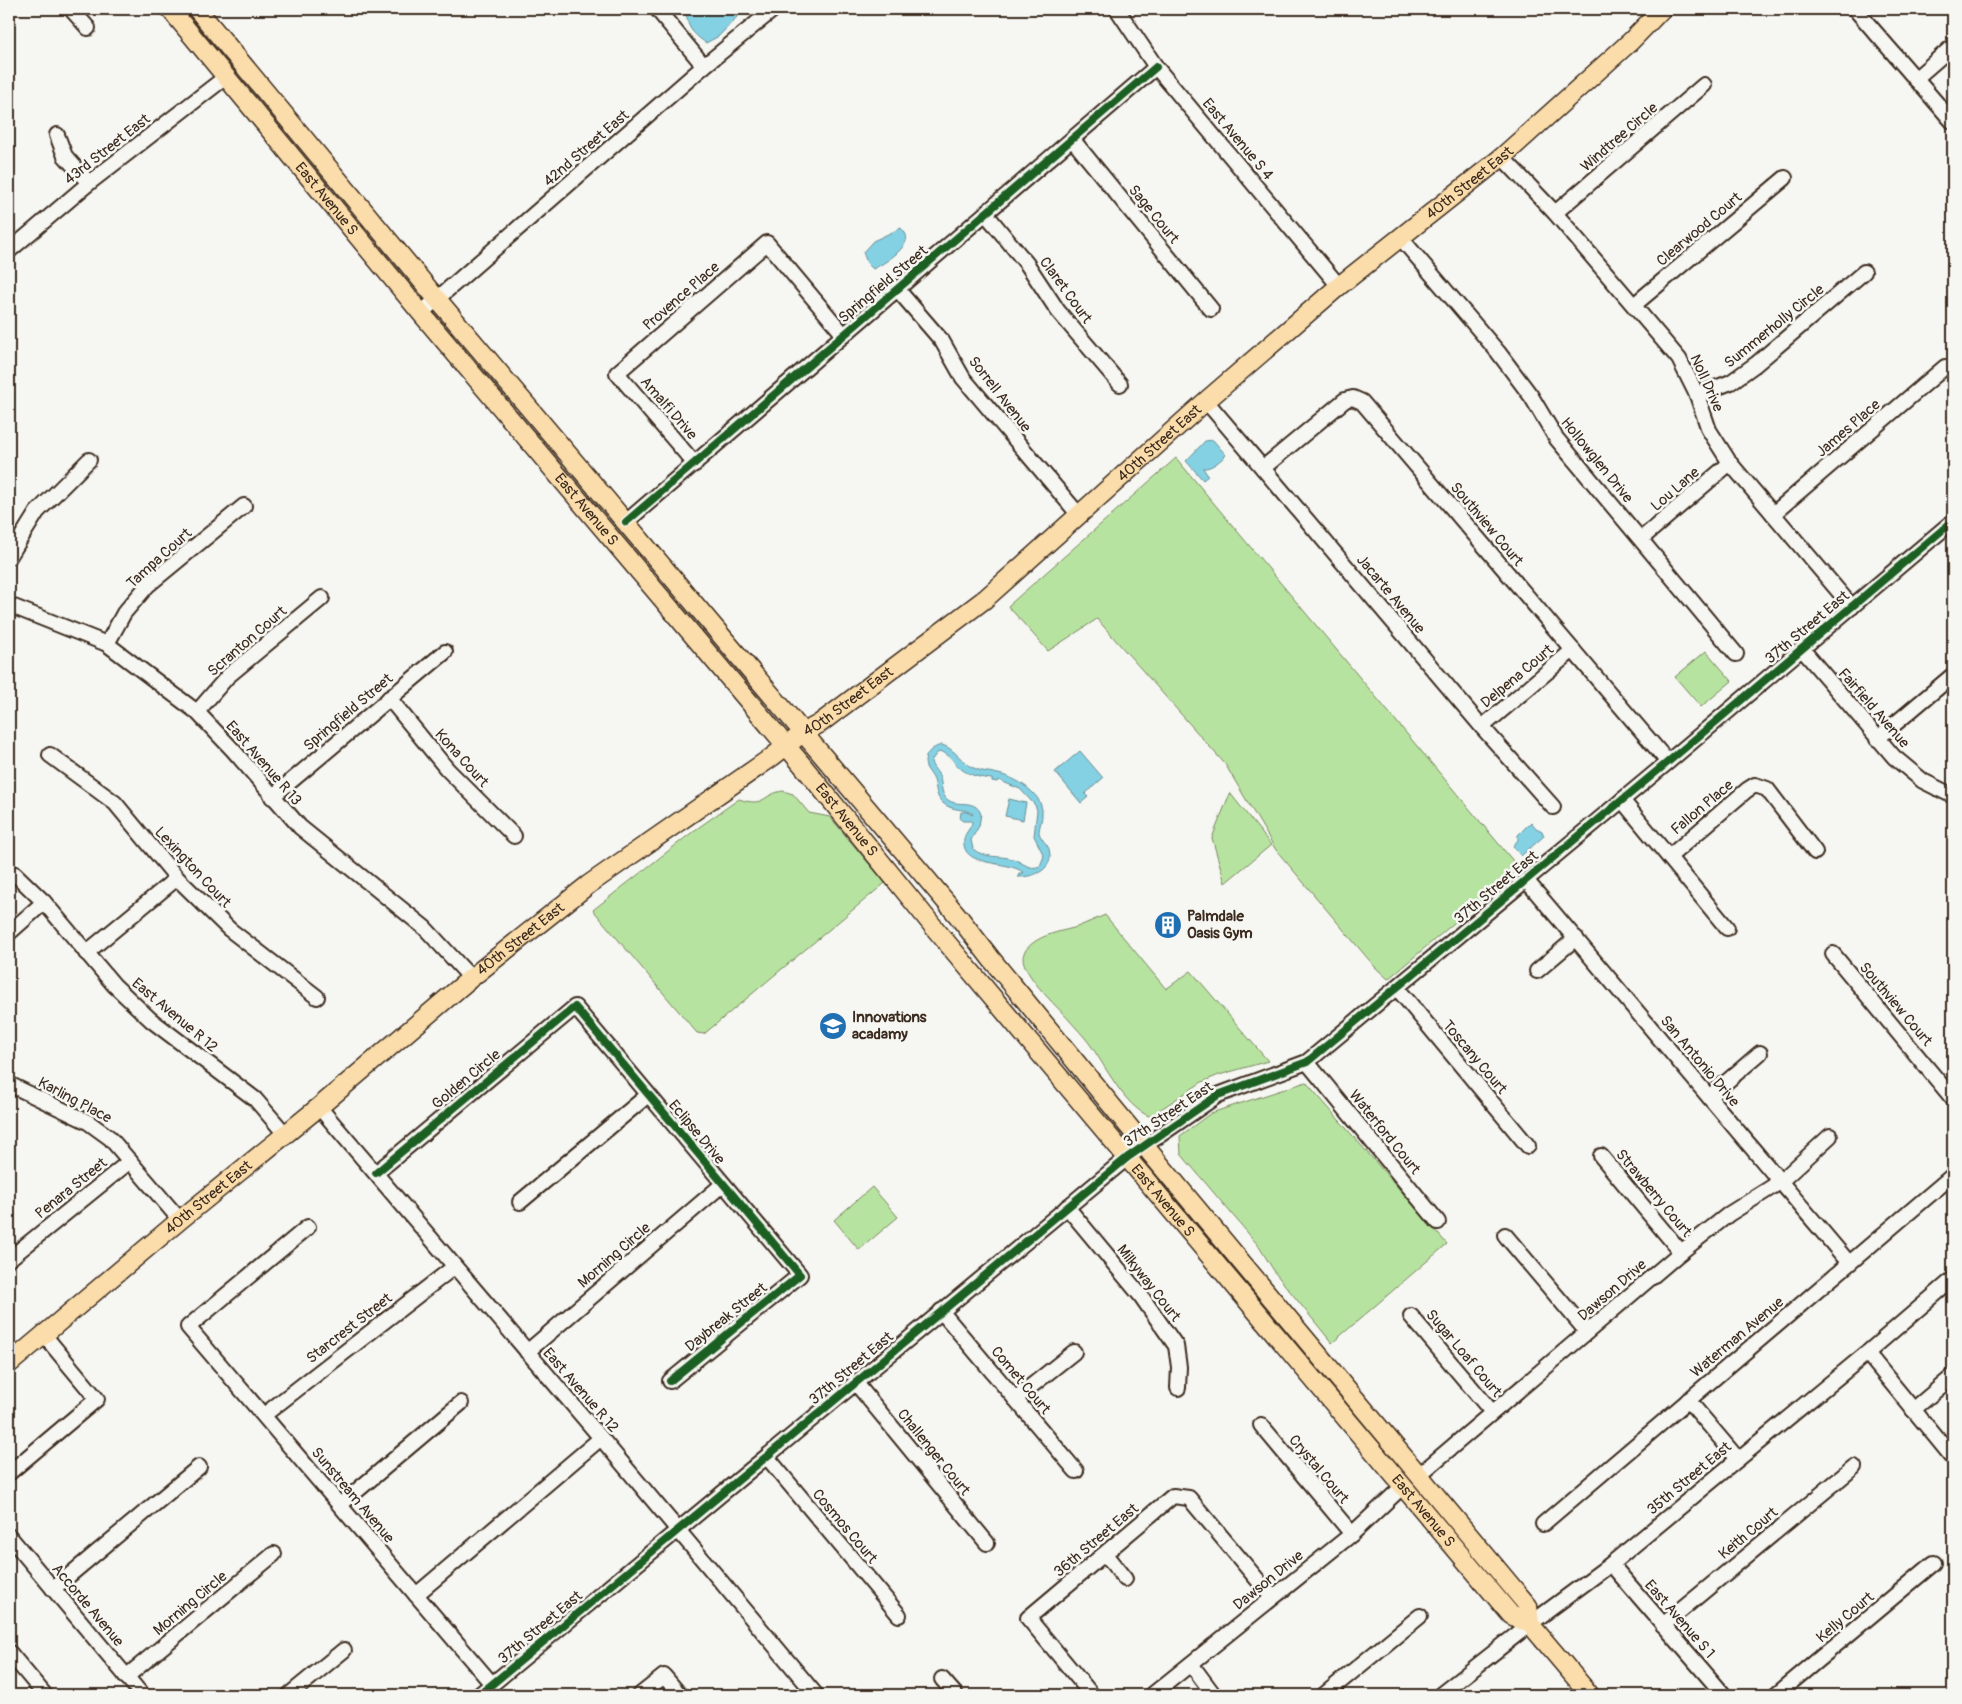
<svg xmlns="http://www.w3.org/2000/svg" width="1962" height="1704" font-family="Pangolin,sans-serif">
<rect width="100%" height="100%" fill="#f6f6f2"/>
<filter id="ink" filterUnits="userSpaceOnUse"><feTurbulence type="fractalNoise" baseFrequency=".02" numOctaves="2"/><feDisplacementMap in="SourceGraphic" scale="10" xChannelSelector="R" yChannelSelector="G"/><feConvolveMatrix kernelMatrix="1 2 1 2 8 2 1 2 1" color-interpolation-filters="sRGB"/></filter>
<g filter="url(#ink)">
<g fill="#b7e3a0" stroke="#79865f">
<polygon points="1176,458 1519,868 1388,979 1375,967 1276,850 1225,764 1097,619 1048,651 1008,606"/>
<polygon points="1706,651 1732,681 1701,707 1675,677"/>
<path d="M783 791 793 794 809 813 830 817 885 883 704 1034 697 1033 593 910 695 830 739 799C766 808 762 794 783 791Z"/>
<polygon points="1230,793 1271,845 1225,883 1212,838"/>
<path d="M1105 915 1166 989 1191 971 1268 1061 1219 1075 1202 1082 1152 1115 1149 1116C1124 1106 1105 1065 1089 1043 1083 1035 1076 1028 1069 1020 1059 1008 1016 970 1024 953 1034 935 1060 932 1077 927 1087 923 1096 919 1105 915Z"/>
<polygon points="1306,1082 1447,1244 1332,1343 1276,1274 1258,1245 1181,1154 1180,1136 1211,1113"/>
<polygon points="872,1187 898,1217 859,1250 834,1220"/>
</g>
<g fill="#84d1e3" stroke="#678e94" fill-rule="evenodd">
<path d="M687 9H734L737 17 719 36 706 43C693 34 685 26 687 9Z"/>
<path d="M901 228C903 231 905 232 906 235 911 247 882 265 873 269L867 263 863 252 873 241Z"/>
<path d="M1213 440 1226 455C1220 461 1211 469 1203 468L1208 476 1203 480 1186 461 1205 441Z"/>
<path d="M942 745C956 749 962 764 976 769 983 772 991 772 998 774 1009 776 1023 783 1031 791 1041 800 1044 809 1041 822 1040 826 1039 829 1039 833 1041 840 1047 843 1049 849 1055 870 1034 877 1018 877L1019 873H1024C1009 859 960 869 964 839 965 832 972 828 972 821H963L960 819 961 812H967L972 815 973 814C964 808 953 811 944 804 935 797 937 789 934 780 932 775 928 771 926 767 922 755 932 747 942 745ZM941 752C950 754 953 762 960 768 968 775 981 778 992 779V781L997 782 998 780 1020 789 1035 805 1037 810 1034 836 1044 856 1040 866C1029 871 1023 862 1013 859 999 855 985 859 973 849L971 840 979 826 981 814C974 796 955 810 945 797 941 791 942 785 940 778 938 771 932 768 931 761L937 753Z"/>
<polygon points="1080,751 1103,778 1085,794 1088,797 1081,803 1055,772"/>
<polygon points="1009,799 1026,803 1023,820 1005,816"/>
<polygon points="1531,822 1536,828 1542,831 1544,836 1521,856 1513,846 1518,840 1518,835"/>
</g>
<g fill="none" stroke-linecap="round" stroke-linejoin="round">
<g stroke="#3b2a1e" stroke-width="18">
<g id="minor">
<polyline points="71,9 88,28"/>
<polyline points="657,9 704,66"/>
<polyline points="1117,9 1156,67 1339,286"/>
<polyline points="1855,9 1953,122"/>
<polyline points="1915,79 1953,46"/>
<polyline points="57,135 65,156 89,183"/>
<polyline points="1072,139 1211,309"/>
<polyline points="1502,157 1555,213 1679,359 1697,395 1709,430 1730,463 1852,607"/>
<polyline points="1555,213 1704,85"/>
<polyline points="986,214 1027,264 1058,311 1120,384"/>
<polyline points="1400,237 1498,352 1531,396 1556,438 1736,654"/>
<polyline points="9,251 89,183 227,76"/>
<polyline points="898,290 942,341 963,378 1079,515"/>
<polyline points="1634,305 1785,178"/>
<polyline points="421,313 704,66 774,9"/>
<polyline points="1697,395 1731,382 1756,364 1864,272"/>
<polyline points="1206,401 1482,727 1553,807"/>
<polyline points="695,464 617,373 767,243 844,335"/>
<polyline points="1263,468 1345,400 1353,398 1362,402 1668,762"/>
<polyline points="1773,514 1945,367"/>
<polyline points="626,522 1156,67"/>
<polyline points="1641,539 1730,463"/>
<polyline points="9,557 37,512 89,460"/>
<polyline points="9,605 107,644 197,712 233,750 300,827 425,928 471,978"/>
<polyline points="107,644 124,613 148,585 244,506"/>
<polyline points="1802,649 1894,757 1923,781 1953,796"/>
<polyline points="389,698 447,769 514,836"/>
<polyline points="197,712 228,676 322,598"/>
<polyline points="1482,727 1573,650"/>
<polyline points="1877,739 1953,675"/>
<polyline points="50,755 115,803 177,878 229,929 317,997"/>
<polyline points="272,797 445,652"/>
<polyline points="1622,800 1727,928"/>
<polyline points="1669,857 1747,790 1755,785 1767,789 1815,852"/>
<polyline points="9,872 15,874 44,902 114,985 151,1020 255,1099 286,1135"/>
<polyline points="1526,880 1849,1263"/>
<polyline points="9,933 44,902"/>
<polyline points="86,953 177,878"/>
<polyline points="1833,954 1953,1099"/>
<polyline points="1537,971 1576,938"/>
<polyline points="1397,988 1528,1146"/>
<polyline points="1307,1062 1438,1222"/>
<polyline points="9,1084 88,1122 110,1138 180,1220"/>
<polyline points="1709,1097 1760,1053"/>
<polyline points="319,1107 601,1438 816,1695"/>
<polyline points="1601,1156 1681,1252"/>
<polyline points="376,1173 575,1007 800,1275 670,1381"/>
<polyline points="520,1202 648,1095"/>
<polyline points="1067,1207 1141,1296 1176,1346 1179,1367 1178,1388"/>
<polyline points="308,1227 188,1327 492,1684"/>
<polyline points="1505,1235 1587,1332"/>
<polyline points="9,1259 130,1161"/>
<polyline points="941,1311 1076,1471"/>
<polyline points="1411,1316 1492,1412"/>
<polyline points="527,1352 723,1184"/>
<polyline points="1867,1353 1953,1458"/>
<polyline points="855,1382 987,1543"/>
<polyline points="1015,1399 1074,1352"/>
<polyline points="1688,1400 1738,1459"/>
<polyline points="1913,1410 1953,1376"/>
<polyline points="264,1415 454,1267"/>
<polyline points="1261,1425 1352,1534"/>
<polyline points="767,1457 899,1615"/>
<polyline points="9,1473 97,1399 44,1335"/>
<polyline points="1419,1475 1681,1252 1729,1214 1780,1182 1830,1136"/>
<polyline points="340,1505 461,1403"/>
<polyline points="1543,1524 1953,1175"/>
<polyline points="9,1536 142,1695"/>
<polyline points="1105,1554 1125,1579"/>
<polyline points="1611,1564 1724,1695"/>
<polyline points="53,1589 199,1467"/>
<polyline points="416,1595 601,1438"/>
<polyline points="1663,1625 1854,1467"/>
<polyline points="9,1652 45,1695"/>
<polyline points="1191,1664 1214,1695"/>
<polyline points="126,1677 274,1554"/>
<polyline points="942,1679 956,1695"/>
<polyline points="289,1695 344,1650"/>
<polyline points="479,1695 1128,1157 1218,1095 1307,1062 1668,762 1953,521"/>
<polyline points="640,1695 664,1676 680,1695"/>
<polyline points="1092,1695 1028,1618 1173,1496 1189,1498 1272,1597"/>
<polyline points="1152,1695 1352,1534 1402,1487"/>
<polyline points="1324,1695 1420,1616"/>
<polyline points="1440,1695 1530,1624 1611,1564 1867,1353 1953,1279"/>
<polyline points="1776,1695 1934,1563"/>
</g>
</g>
<g stroke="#3b2a1e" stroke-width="21">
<g id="major">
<path id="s1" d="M170 9 421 313 799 761 937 931 1511 1615 1530 1624 1590 1695"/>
<polyline points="197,9 437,299 958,916 992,960 1153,1156 1528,1606 1530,1624"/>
<path id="s2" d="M9 1364 180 1220 319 1107 471 978 588 885 772 757 804 732 819 724 985 599 1206 401 1339 286 1502 157 1631 41 1662 9"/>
</g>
</g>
<use href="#minor" stroke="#f6f6f2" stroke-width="14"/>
<use href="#major" stroke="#fbddab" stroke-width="18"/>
<g stroke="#f6f6f2" stroke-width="11">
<g id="cycleway">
<polyline points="626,522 1156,67"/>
<polyline points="376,1173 575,1007 800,1275 670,1381"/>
<polyline points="479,1695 1128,1157 1218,1095 1307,1062 1668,762 1953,521"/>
</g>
</g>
<use href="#cycleway" stroke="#1b5e20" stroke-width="8"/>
</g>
</g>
<defs>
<g id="building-disc" transform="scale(1.4375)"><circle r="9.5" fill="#1f6fb2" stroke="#f6f6f2"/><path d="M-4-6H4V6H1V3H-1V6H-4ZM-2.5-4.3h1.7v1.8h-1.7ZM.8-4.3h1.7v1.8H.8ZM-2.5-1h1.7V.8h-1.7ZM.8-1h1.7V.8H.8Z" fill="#fff"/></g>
<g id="school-disc" transform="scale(1.4375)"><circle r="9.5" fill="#1f6fb2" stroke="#f6f6f2"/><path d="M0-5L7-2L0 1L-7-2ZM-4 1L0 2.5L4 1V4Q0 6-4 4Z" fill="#fff"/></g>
</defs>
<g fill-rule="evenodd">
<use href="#building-disc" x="1168" y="925"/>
<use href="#school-disc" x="833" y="1026"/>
</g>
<g text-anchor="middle" stroke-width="5" stroke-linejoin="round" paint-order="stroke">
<g font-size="15" fill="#3b2a1e" stroke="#f6f6f2">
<text transform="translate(1619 137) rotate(-41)" y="5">Windtree Circle</text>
<text transform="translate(1238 139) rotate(50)" y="5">East Avenue S 4</text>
<text transform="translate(586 148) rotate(-41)" y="5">42nd Street East</text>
<text transform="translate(107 149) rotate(-38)" y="5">43rd Street East</text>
<text dy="5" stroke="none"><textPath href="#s2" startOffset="1880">40th Street East</textPath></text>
<text dy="5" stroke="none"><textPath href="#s1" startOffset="246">East Avenue S</textPath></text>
<text transform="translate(1154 214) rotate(51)" y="5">Sage Court</text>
<text transform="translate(1699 229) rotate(-40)" y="5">Clearwood Court</text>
<text transform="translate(883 284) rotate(-40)" y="5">Springfield Street</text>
<text transform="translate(1066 290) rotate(54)" y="5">Claret Court</text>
<text transform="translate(681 296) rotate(-41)" y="5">Provence Place</text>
<text transform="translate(1774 326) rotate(-39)" y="5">Summerholly Circle</text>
<text transform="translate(1707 383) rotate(66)" y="5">Noll Drive</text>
<text transform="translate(1000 394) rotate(52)" y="5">Sorrell Avenue</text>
<text transform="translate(669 408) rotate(49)" y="5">Amalfi Drive</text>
<text transform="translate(1848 428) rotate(-41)" y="5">James Place</text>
<text dy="5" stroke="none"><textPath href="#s2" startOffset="1475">40th Street East</textPath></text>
<text transform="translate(1597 460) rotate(51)" y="5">Hollowglen Drive</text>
<text transform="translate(1675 489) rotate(-41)" y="5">Lou Lane</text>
<text dy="5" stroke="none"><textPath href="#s1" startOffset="651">East Avenue S</textPath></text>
<text transform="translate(1487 524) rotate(50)" y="5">Southview Court</text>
<text transform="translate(159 558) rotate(-42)" y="5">Tampa Court</text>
<text transform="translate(1391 594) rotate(50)" y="5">Jacarte Avenue</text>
<text transform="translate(1807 627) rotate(-40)" y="5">37th Street East</text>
<text transform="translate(247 641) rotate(-41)" y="5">Scranton Court</text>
<text transform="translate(1517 676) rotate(-40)" y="5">Delpena Court</text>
<text dy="5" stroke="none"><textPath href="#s2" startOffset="1070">40th Street East</textPath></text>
<text transform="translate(1874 708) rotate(49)" y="5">Fairfield Avenue</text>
<text transform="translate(348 712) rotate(-40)" y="5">Springfield Street</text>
<text transform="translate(462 758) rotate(48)" y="5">Kona Court</text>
<text transform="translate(264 763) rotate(49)" y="5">East Avenue R 13</text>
<text transform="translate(1702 807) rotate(-40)" y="5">Fallon Place</text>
<text dy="5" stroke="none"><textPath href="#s1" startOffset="1056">East Avenue S</textPath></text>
<text transform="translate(193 867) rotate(47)" y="5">Lexington Court</text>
<text transform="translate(1496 887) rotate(-40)" y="5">37th Street East</text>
<text dy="5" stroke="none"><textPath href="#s2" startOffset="665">40th Street East</textPath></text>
<text transform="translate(1896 1004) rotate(50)" y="5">Southview Court</text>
<text transform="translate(175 1015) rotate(40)" y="5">East Avenue R 12</text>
<text transform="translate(1475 1057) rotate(50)" y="5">Toscany Court</text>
<text transform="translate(1700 1061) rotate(50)" y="5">San Antonio Drive</text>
<text transform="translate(466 1079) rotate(-40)" y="5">Golden Circle</text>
<text transform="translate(75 1100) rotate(28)" y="5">Karling Place</text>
<text transform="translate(1168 1114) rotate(-34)" y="5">37th Street East</text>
<text transform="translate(697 1132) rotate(50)" y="5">Eclipse Drive</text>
<text transform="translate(1385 1132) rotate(51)" y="5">Waterford Court</text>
<text transform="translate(71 1188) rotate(-39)" y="5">Penara Street</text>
<text transform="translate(1654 1193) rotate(50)" y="5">Strawberry Court</text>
<text dy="5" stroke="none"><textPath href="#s2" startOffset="260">40th Street East</textPath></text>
<text dy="5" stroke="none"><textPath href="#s1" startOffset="1551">East Avenue S</textPath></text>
<text transform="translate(614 1255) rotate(-41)" y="5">Morning Circle</text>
<text transform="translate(1149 1283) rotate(52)" y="5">Milkyway Court</text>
<text transform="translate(1612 1290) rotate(-41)" y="5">Dawson Drive</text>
<text transform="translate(726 1317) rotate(-39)" y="5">Daybreak Street</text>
<text transform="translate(349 1328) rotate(-38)" y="5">Starcrest Street</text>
<text transform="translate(1737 1337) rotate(-40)" y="5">Waterman Avenue</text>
<text transform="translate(1464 1353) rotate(50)" y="5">Sugar Loaf Court</text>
<text transform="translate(851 1368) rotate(-40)" y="5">37th Street East</text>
<text transform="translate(1021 1380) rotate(50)" y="5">Comet Court</text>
<text transform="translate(581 1390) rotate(49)" y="5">East Avenue R 12</text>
<text transform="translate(934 1452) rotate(51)" y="5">Challenger Court</text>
<text transform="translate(1319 1469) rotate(50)" y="5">Crystal Court</text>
<text transform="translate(1689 1478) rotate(-40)" y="5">35th Street East</text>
<text transform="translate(353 1495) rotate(50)" y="5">Sunstream Avenue</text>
<text dy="5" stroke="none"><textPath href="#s1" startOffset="1956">East Avenue S</textPath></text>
<text transform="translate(845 1526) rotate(50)" y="5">Cosmos Court</text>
<text transform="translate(1748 1533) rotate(-40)" y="5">Keith Court</text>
<text transform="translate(1096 1540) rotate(-40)" y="5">36th Street East</text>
<text transform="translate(1268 1580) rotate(-39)" y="5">Dawson Drive</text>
<text transform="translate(190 1603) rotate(-40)" y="5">Morning Circle</text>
<text transform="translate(88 1605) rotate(50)" y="5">Accorde Avenue</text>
<text transform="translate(1845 1617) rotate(-40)" y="5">Kelly Court</text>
<text transform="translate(1680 1619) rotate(49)" y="5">East Avenue S 1</text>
<text transform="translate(540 1627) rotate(-40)" y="5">37th Street East</text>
</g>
<g font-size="15" font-weight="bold" fill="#3b2a1e" stroke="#f6f6f2" text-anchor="start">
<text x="1187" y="921">Palmdale<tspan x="1187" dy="17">Oasis Gym</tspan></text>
<text x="852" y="1022">Innovations<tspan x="852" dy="17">acadamy</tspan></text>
</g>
</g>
<rect width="1962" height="1704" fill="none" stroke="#f6f6f2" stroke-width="30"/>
<rect x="15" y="15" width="1932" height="1674" fill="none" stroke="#3b2a1e" stroke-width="2" filter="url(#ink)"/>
</svg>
